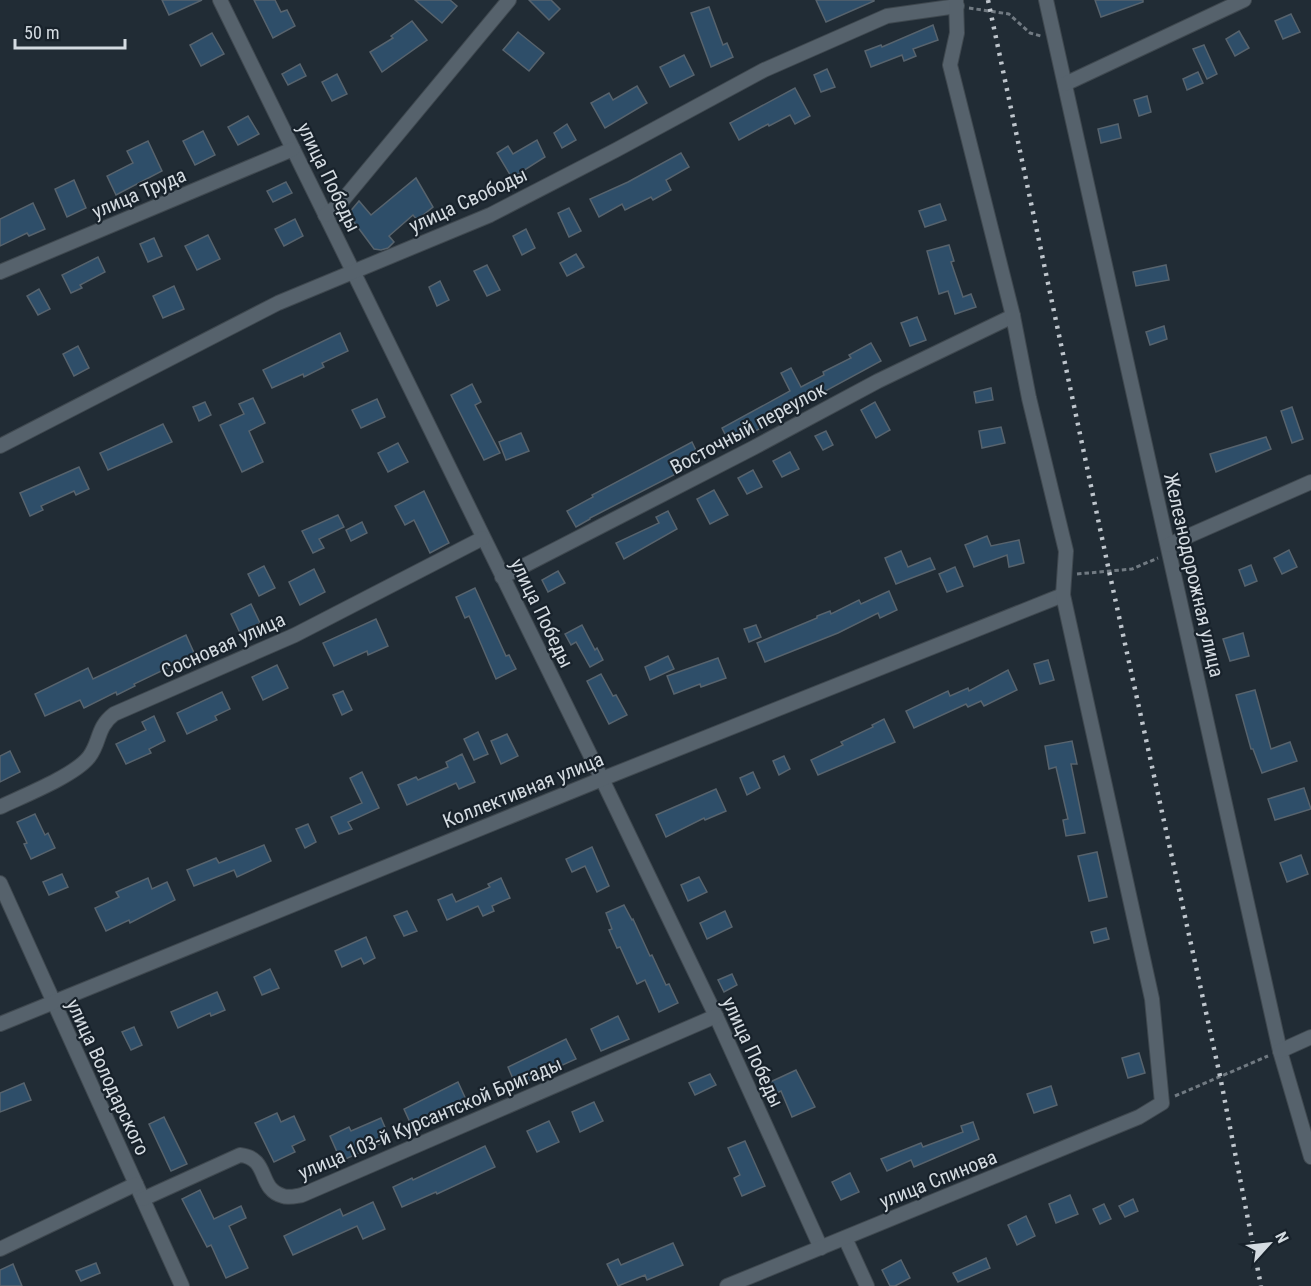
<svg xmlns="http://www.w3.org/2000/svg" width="1311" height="1286" font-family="'Roboto Condensed',sans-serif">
<rect width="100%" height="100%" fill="#212c35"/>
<g fill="#2e4e69" stroke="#57636d" stroke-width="1.5">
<polygon points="162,0 202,0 169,15"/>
<polygon points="254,0 275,0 281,12 287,10 295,26 273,38"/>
<polygon points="415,0 450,0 457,6 442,23"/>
<polygon points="529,0 551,0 560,9 549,20"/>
<polygon points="816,0 874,0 874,1 826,22"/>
<polygon points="1095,0 1143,0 1143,2 1101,17"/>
<polygon points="709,7 723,45 727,43 733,57 711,67 691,13"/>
<polygon points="1291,14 1300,32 1283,39 1275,21"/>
<polygon points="412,21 427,40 382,72 370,52 393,38 391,36"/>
<polygon points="933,25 938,40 913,49 916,56 904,61 902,55 871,67 865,51 881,45 882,47"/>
<polygon points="1239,31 1249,48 1235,56 1226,39"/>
<polygon points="518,32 544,53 529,71 503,50"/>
<polygon points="212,33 224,54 201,66 190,45"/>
<polygon points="1204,45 1217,74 1207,79 1193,49"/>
<polygon points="684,55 694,75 670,87 660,67"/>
<polygon points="300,64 306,76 288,85 282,74"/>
<polygon points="827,69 835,87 821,92 814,75"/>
<polygon points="1198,72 1203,83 1187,90 1183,79"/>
<polygon points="337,74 347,94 332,101 322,82"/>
<polygon points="637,86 647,103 605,128 591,103 609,93 613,100"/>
<polygon points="795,88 810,116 795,124 790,115 769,126 768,124 739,140 730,123"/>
<polygon points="1147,96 1151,112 1139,116 1134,100"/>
<polygon points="248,116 259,134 238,145 228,127"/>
<polygon points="567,124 576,140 562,148 554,133"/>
<polygon points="1118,124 1121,138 1101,143 1098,129"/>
<polygon points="203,131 215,155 195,165 183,141"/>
<polygon points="537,140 545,157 512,178 497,153 508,146 513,154"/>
<polygon points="148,141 162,171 116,195 107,176 133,163 127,151"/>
<polygon points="681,153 689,167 666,180 671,190 653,200 651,197 625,210 622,204 599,217 590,199 628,182"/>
<polygon points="416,178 433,207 417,220 413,215 389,236 394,242 388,248 381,250 374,249 348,214 359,201 371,215"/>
<polygon points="74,180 86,208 67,217 55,189"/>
<polygon points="286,182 292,193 273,202 267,191"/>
<polygon points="33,203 45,229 29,236 27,233 0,246 0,219"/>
<polygon points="940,204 946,220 925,227 919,211"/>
<polygon points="569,208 581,231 569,237 558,213"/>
<polygon points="295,219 303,236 284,246 275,229"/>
<polygon points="526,229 535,248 522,255 513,236"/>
<polygon points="208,235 220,259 197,270 185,246"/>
<polygon points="154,238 162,256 148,262 140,244"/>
<polygon points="949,245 954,261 951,262 963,297 971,294 976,307 955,314 948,291 939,294 927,251"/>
<polygon points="576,254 584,267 567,276 560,263"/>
<polygon points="98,257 105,272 80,285 82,288 71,293 62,275"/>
<polygon points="487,265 500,290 487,296 474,271"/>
<polygon points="1166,265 1169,280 1136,286 1133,272"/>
<polygon points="440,281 449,300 437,306 429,287"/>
<polygon points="174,286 184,309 163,318 153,296"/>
<polygon points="39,289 50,309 38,315 27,296"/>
<polygon points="917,317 926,340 910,346 901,323"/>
<polygon points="1164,326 1167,339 1150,345 1146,332"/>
<polygon points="340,333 348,351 322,363 324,367 304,377 303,374 272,388 263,370"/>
<polygon points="871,343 881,361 816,396 817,399 730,444 722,428 790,391 781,373 791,368 801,387 824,375 823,372 851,358 849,355"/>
<polygon points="78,346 89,368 74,376 63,354"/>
<polygon points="472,384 481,402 475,405 500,453 484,460 451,395"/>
<polygon points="991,388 993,400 976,403 974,392"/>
<polygon points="253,398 265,423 249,431 263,462 242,472 220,425 244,414 239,404"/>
<polygon points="377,399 385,417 361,428 352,410"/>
<polygon points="205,402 211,415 199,421 193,407"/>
<polygon points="875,402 890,430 876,438 861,410"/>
<polygon points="1292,407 1303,439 1292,443 1281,411"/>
<polygon points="163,424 172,442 108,470 100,453"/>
<polygon points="1001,427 1005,443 982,448 979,431"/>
<polygon points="826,431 833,445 823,450 815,436"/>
<polygon points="521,433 529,451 506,460 499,442"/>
<polygon points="1266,437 1271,449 1216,472 1210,454"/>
<polygon points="692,442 701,461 590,518 590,519 576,527 567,511 593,497 592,495"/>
<polygon points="398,443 408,462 388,472 378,453"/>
<polygon points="790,452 799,469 782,477 773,461"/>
<polygon points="79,467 89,489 76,495 74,491 41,506 43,510 30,516 20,493"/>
<polygon points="753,470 762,487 747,494 738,478"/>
<polygon points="714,490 728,515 710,524 697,499"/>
<polygon points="424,491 449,543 430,553 414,520 405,525 395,506"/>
<polygon points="668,511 677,529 624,559 616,543 659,523 656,517"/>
<polygon points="338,515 344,527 319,539 324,548 313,553 302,531"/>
<polygon points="362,522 367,533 351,541 346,530"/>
<polygon points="987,536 991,546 1019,540 1024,563 1009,567 1007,555 974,567 965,545"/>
<polygon points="1289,550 1297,567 1282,574 1274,558"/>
<polygon points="901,551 908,567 930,558 935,569 896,584 885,558"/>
<polygon points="1251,565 1257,581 1245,586 1239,570"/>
<polygon points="264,566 275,588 259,596 248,574"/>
<polygon points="955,567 963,586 947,592 939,574"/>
<polygon points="314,569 325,592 300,605 289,582"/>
<polygon points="558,571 565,583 548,592 542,580"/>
<polygon points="475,588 506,656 509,655 516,669 496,679 469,616 465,618 456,597"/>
<polygon points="889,591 897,610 880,618 878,613 838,633 765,662 757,643 817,618 817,616 830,611 831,614 859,600 861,604"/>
<polygon points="251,604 260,623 240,633 231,614"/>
<polygon points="376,619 388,646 368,655 367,651 334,666 323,643"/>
<polygon points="582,625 595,650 597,648 603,660 590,667 576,642 571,645 565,634"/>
<polygon points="756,625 761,637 749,642 744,629"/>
<polygon points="1243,633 1249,656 1230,661 1223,639"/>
<polygon points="186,635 195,655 134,684 135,686 117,695 116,692 84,708 80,700 45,716 35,694 88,668 93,679"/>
<polygon points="668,656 674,669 650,680 645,667"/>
<polygon points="718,658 726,678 701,687 700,684 674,694 667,676"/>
<polygon points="1048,660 1054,680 1040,684 1034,664"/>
<polygon points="277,665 288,688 263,700 252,677"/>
<polygon points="1008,670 1017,690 984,706 981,701 968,707 966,704 914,728 906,711 948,691 950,696 968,688 969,691"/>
<polygon points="601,674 613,696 616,695 627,715 609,724 587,681"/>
<polygon points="1255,690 1271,749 1290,742 1297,761 1262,773 1253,749 1251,749 1236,695"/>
<polygon points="343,691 352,710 342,715 333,695"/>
<polygon points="222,692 230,709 215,716 217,720 187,734 177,713"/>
<polygon points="154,716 165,741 149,749 151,753 126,764 116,744 146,730 142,722"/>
<polygon points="884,719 895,742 818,775 811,760 843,745 841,742 873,727 872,725"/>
<polygon points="478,732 488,754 474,760 464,739"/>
<polygon points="507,734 518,756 501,764 491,741"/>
<polygon points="1072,741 1077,764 1071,764 1085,833 1066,836 1063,820 1068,819 1056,767 1049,769 1045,746"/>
<polygon points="10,751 20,772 0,782 0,756"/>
<polygon points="462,754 475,782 459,789 456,783 407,805 398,785 416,777 418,780 448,767 446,762"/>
<polygon points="784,756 790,769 779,775 773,761"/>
<polygon points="362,772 379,808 348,822 352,829 339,834 331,817 362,803 350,778"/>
<polygon points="753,772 760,788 747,795 740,778"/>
<polygon points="1304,788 1311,809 1275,820 1268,799"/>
<polygon points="716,789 726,811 705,820 704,818 666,837 656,815"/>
<polygon points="35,814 45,835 48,833 55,848 31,859 24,844 27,843 17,822"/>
<polygon points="308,824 316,842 305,848 296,829"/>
<polygon points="264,845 271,861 237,877 234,870 194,886 187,870 216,858 219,863"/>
<polygon points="592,847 609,886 597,892 585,866 572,872 566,859"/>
<polygon points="1097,852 1107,897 1089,901 1078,856"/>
<polygon points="1301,855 1308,874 1287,882 1280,863"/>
<polygon points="62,874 68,887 49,895 43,882"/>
<polygon points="699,877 707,892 688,901 681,885"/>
<polygon points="148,878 152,889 167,882 175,900 130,923 129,920 106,931 95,908 119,897 116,892"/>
<polygon points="501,878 510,898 492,906 494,911 483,916 478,906 447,920 438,900 452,894 456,902 490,887 488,884"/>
<polygon points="624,905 632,920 633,919 650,956 652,955 666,985 669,984 678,1003 659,1012 645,980 637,984 620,947 617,948 609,930 612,929 606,913"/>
<polygon points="407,911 417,931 404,936 394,916"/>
<polygon points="725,911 732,927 707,939 700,923"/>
<polygon points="1106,928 1109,939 1094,943 1091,932"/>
<polygon points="366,937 375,958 364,964 361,958 342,967 335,951"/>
<polygon points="270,969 279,988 262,995 254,977"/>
<polygon points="732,974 737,985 724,992 718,980"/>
<polygon points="217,992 225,1010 211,1016 210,1013 178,1028 171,1012"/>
<polygon points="618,1016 629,1039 601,1051 591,1029"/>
<polygon points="134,1027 142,1045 131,1050 122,1032"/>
<polygon points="566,1039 576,1059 516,1086 508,1067"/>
<polygon points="1139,1053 1145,1073 1128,1078 1122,1058"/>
<polygon points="796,1070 815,1107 792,1117 781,1091 771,1096 766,1084"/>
<polygon points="710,1074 716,1085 695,1095 689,1083"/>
<polygon points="458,1082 468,1104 413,1129 404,1109"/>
<polygon points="24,1083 31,1100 0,1112 0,1093"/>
<polygon points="1051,1086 1057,1105 1034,1113 1027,1094"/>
<polygon points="594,1102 603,1121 580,1132 572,1112"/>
<polygon points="277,1113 281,1122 294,1116 305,1140 292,1146 295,1152 274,1162 255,1123"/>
<polygon points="164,1117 187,1164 171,1171 149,1124"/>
<polygon points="381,1118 390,1139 341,1161 330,1136 349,1127 351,1131"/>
<polygon points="549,1121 559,1142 537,1152 527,1131"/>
<polygon points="973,1122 979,1139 914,1167 911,1160 887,1171 881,1159 921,1143 923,1147 963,1132 961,1126"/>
<polygon points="745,1141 765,1186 742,1196 734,1178 740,1175 728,1148"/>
<polygon points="485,1146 495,1167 437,1194 436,1192 402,1207 393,1187 412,1178 413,1180"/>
<polygon points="850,1173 859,1192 841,1200 832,1182"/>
<polygon points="200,1190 214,1219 241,1206 246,1218 229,1226 248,1268 226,1278 211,1245 207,1247 182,1199"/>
<polygon points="1070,1195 1078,1214 1056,1223 1049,1204"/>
<polygon points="1133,1199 1138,1211 1125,1217 1119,1206"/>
<polygon points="373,1202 385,1229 363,1239 357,1226 293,1255 284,1236 340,1209 343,1216"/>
<polygon points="1104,1204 1111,1219 1100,1224 1093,1209"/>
<polygon points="1026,1216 1035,1236 1017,1245 1008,1225"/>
<polygon points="673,1243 683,1265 647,1280 645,1275 618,1286 607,1264 618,1259 621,1265"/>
<polygon points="986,1258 990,1268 958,1282 953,1273"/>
<polygon points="901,1260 910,1278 895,1286 890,1286 882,1270"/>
<polygon points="96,1263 100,1273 81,1281 76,1271"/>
<polygon points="13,1264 22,1286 0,1286 0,1270"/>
</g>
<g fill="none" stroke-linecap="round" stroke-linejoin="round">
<g stroke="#3f484f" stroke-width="16">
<g id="minor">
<polyline points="220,0 602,779 716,1016 821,1248"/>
<polyline points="1046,0 1280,1051 1311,1157"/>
<polyline points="1065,84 1244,0"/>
<polyline points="325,215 338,206 509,0"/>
<polyline points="0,272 293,149"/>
<polyline points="0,446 278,303 490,215 616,150 764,70 887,16 957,6"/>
<polyline points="1168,545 1311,482"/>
<polyline points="502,577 753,448 878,381 1013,316"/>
<path d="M0 807C23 796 74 776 89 757 101 741 96 728 114 714L295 635 483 538"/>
<polyline points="0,883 182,1286"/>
<polyline points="0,1024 602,779 1063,595"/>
<polyline points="1280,1051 1311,1037"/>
<path d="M143 1199 240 1155C270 1158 257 1189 283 1196 288 1198 296 1196 302 1195L716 1016"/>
<polyline points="845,1238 867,1286"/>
<polyline points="0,1249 136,1184"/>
<polyline points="727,1286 1139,1117 1162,1103 1152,999 1063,595 1066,551 1029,398 1013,316 950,65 957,33 956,0"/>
</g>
</g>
<g stroke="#717a82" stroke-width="3" stroke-dasharray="4.5 3" stroke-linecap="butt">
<polyline points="969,8 1009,14 1030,33 1041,36"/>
<polyline points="1077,574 1132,569 1158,558"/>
<polyline points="1175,1096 1268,1056"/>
</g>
<use href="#minor" stroke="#56626c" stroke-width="14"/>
<polyline stroke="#bec5cc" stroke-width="4.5" stroke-dasharray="3 6" stroke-linecap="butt" points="988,0 1109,571 1220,1076 1261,1286"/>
</g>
<g text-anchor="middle" stroke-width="4.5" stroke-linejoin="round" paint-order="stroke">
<g font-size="20" fill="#d4dbe1" stroke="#18222b">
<text transform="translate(329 177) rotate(64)" y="7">улица Победы</text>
<text transform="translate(139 193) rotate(-23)" y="7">улица Труда</text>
<text transform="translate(468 200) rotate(-25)" y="7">улица Свободы</text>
<text transform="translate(748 428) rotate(-28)" y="7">Восточный переулок</text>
<text transform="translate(1194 575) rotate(77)" y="7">Железнодорожная улица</text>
<text transform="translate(542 613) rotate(64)" y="7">улица Победы</text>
<text transform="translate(223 645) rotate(-24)" y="7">Сосновая улица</text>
<text transform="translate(523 790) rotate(-22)" y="7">Коллективная улица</text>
<text transform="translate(753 1052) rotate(65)" y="7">улица Победы</text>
<text transform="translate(108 1077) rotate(65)" y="7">улица Володарского</text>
<text transform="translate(430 1118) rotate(-23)" y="7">улица 103-й Курсантской Бригады</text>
<text transform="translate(938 1179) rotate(-22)" y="7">улица Спинова</text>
</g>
</g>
<g transform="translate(1269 1244) rotate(63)" stroke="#18222b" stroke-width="4.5" paint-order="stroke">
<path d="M0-4.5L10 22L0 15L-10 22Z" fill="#d4dbe1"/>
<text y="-9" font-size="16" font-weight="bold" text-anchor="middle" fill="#d4dbe1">N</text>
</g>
<path d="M15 39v9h110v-9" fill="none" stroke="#d4dbe1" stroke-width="3"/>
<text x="24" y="39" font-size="18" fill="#d4dbe1" stroke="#18222b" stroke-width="4.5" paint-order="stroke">50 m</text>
</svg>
